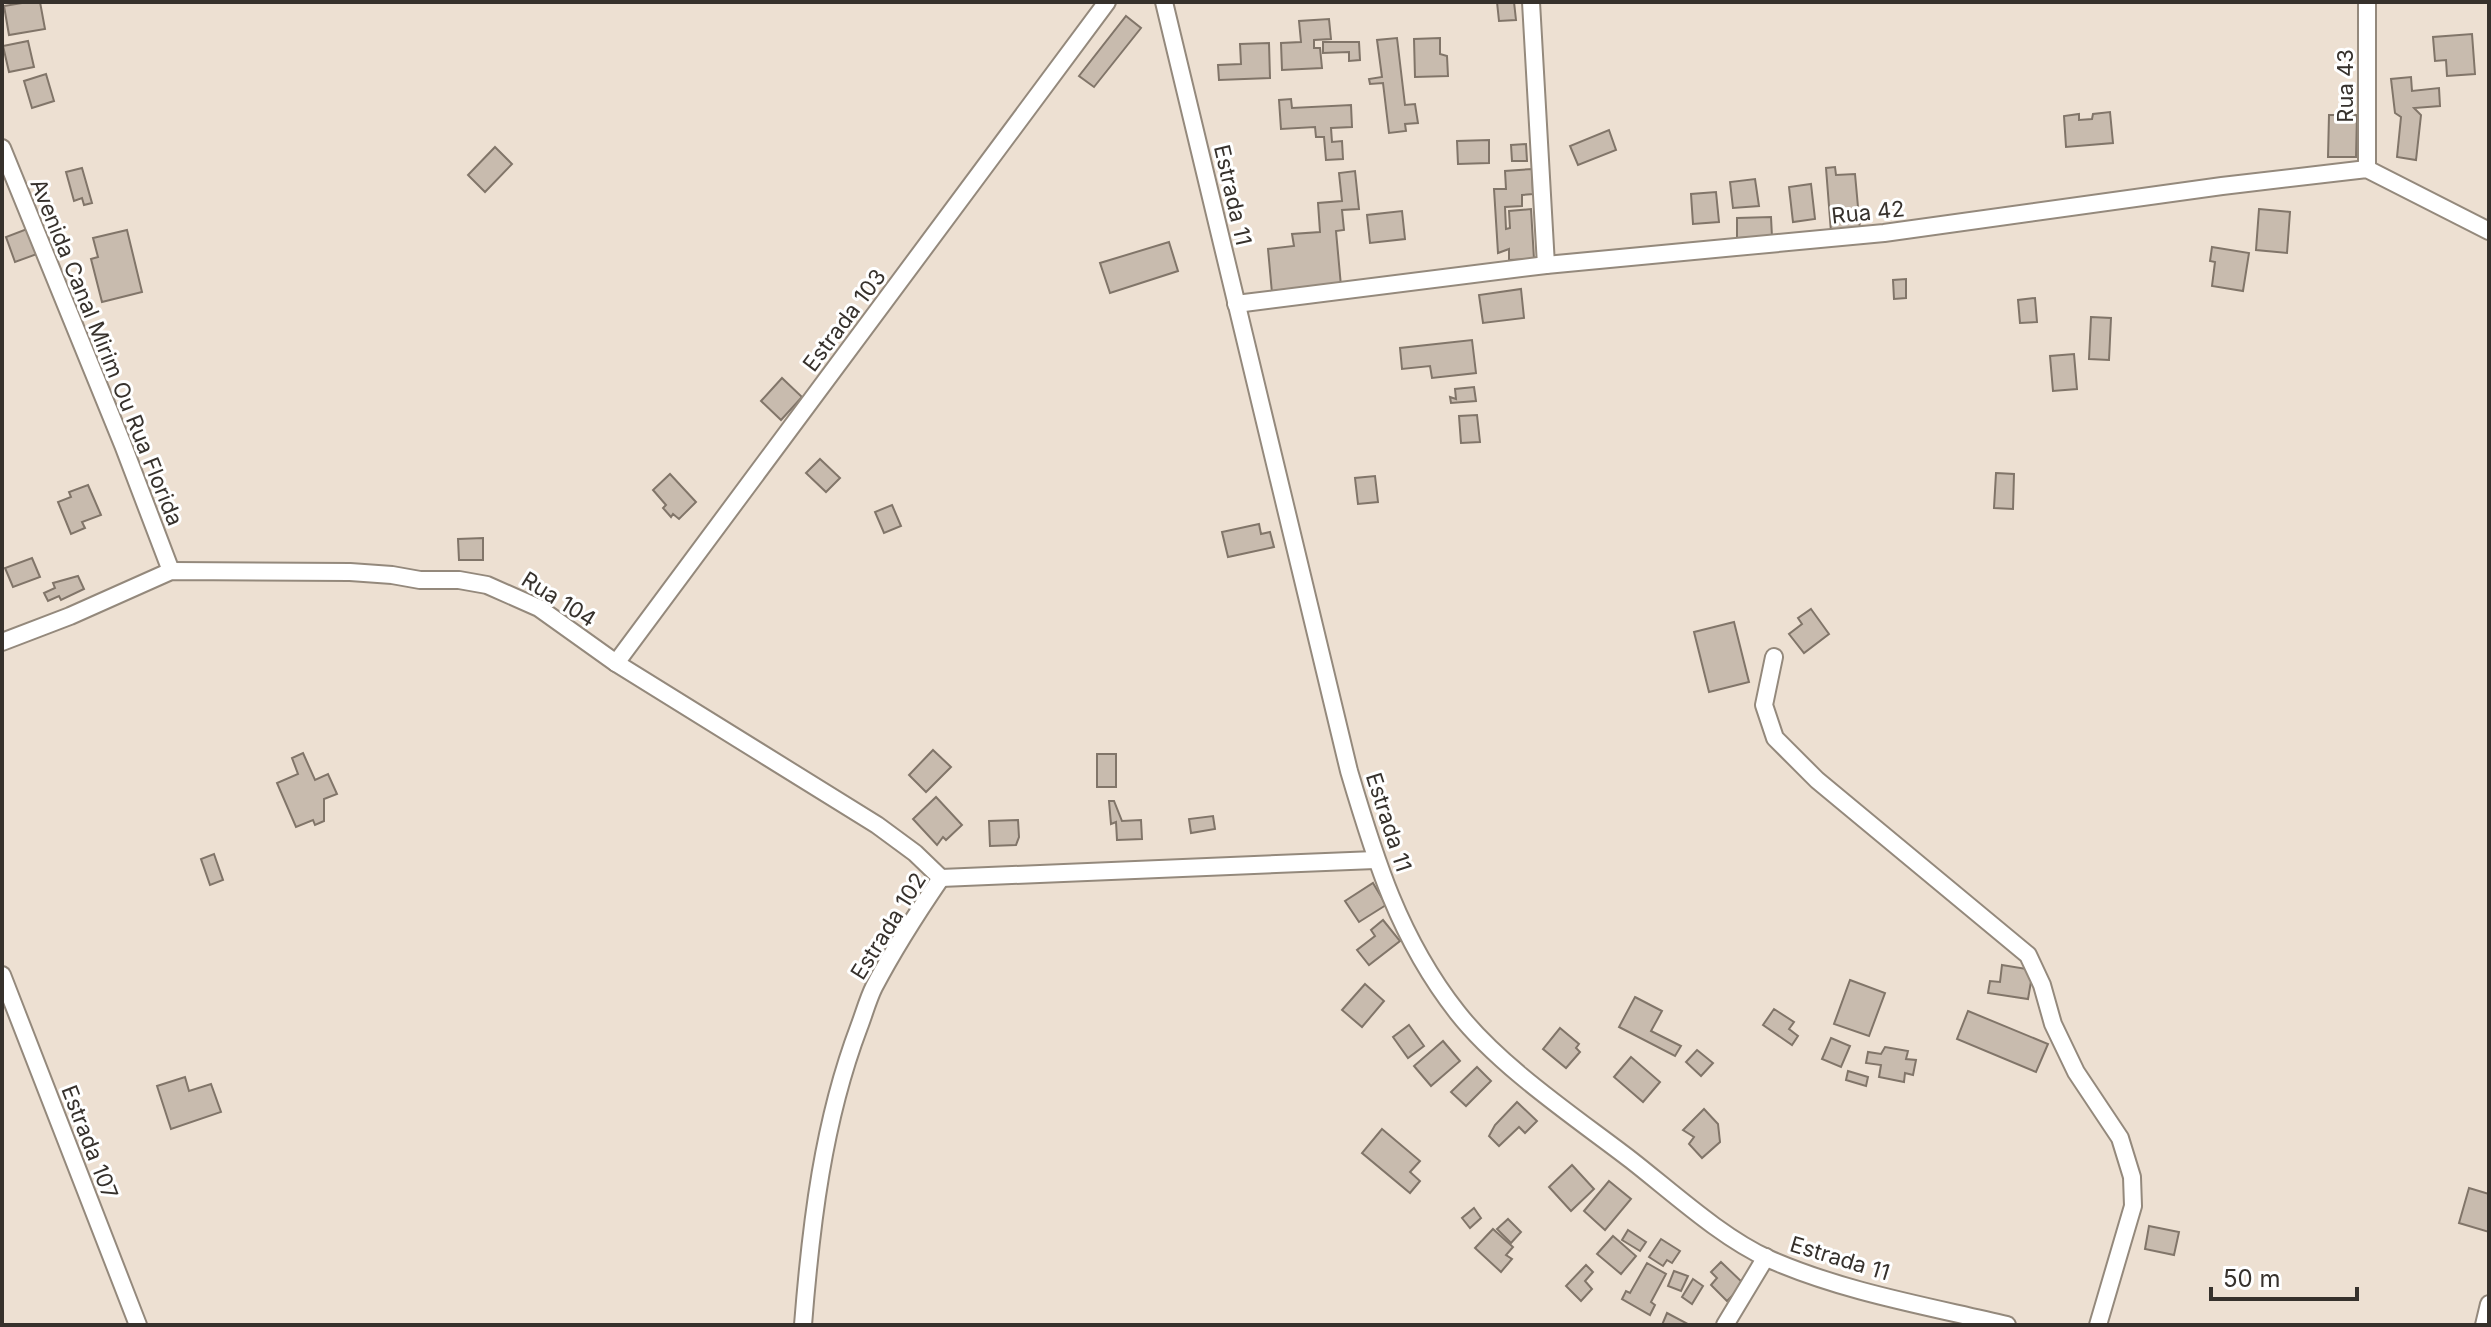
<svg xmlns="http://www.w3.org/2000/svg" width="2491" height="1327" font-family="Inter,sans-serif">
<rect width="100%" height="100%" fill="#ede0d2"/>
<g fill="#c8bbae" stroke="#817569" stroke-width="2">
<polygon points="28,2 40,2 45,29 9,35 4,6"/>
<polygon points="1497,2 1514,2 1516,20 1499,21"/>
<polygon points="1126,16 1141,28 1094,87 1079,76"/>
<polygon points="1329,19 1331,39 1314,40 1314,48 1320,48 1322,68 1282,70 1281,43 1301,42 1299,21"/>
<polygon points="2472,34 2475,74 2447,76 2446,60 2435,61 2433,37"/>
<polygon points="1397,38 1405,105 1415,104 1418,123 1405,124 1406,131 1389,133 1383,83 1370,84 1369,79 1382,77 1377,40"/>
<polygon points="1440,38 1440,54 1447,56 1448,76 1415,77 1414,39"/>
<polygon points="28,41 34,67 9,72 3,46"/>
<polygon points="1323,42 1359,42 1360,60 1349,61 1349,52 1323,53"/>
<polygon points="1269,43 1270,78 1219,80 1218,65 1241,64 1240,44"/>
<polygon points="46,74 54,101 32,108 24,81"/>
<polygon points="2411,77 2412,91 2439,88 2440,106 2414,108 2421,115 2416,160 2397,157 2401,117 2395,113 2391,79"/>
<polygon points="1291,99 1292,108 1351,105 1352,127 1331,128 1332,142 1342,141 1343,159 1326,160 1324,137 1316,137 1315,127 1281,129 1279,100"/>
<polygon points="2110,112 2113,143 2066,147 2064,116 2079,114 2079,120 2092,119 2093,114"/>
<polygon points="2329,115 2357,115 2356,157 2328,157"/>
<polygon points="1609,130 1616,150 1578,165 1570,146"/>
<polygon points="1489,140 1489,163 1458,164 1457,141"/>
<polygon points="1526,144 1527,161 1512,161 1511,145"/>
<polygon points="495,147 512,164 485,192 468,175"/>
<polygon points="1835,167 1836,175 1855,174 1860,229 1831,232 1826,168"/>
<polygon points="82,168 92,203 84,205 82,198 74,201 66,172"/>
<polygon points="1532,169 1533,194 1522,195 1522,206 1505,207 1506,229 1510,228 1509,211 1531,209 1534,259 1509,260 1509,249 1498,253 1494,189 1506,189 1505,171"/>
<polygon points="1355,171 1359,209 1342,210 1344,230 1336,231 1341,286 1272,293 1268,249 1294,246 1292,234 1320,232 1318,203 1342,201 1339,173"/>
<polygon points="1755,179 1759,206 1733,208 1730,182"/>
<polygon points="1811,184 1815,219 1793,222 1789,187"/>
<polygon points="1716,192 1719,222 1693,224 1691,194"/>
<polygon points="2259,209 2290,212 2287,253 2256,250"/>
<polygon points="1402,211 1405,239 1370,243 1367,215"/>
<polygon points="1771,217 1772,237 1737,238 1737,218"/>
<polygon points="27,229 37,254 15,262 6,237"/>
<polygon points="127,230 142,292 102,302 91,259 98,257 93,238"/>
<polygon points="1169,242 1178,271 1110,293 1100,263"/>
<polygon points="2212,247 2249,253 2243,291 2212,286 2215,262 2210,261"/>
<polygon points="1906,279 1906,298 1894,299 1893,280"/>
<polygon points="1521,289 1524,318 1483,323 1479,295"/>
<polygon points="2035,298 2037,322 2020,323 2018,300"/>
<polygon points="2091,317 2111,318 2109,360 2089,359"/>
<polygon points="1472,340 1476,373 1432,378 1430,366 1402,369 1400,348"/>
<polygon points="2074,354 2077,389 2053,391 2050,356"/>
<polygon points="782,378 802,397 781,420 761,401"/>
<polygon points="1474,387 1476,401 1451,403 1450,397 1456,399 1455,389"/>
<polygon points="1477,415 1480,442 1461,443 1459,416"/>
<polygon points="820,459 840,478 826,492 806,473"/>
<polygon points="1996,473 2014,474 2013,509 1994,508"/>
<polygon points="670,474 696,502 679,519 673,514 671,517 663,508 666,505 653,490"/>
<polygon points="1375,476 1378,502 1358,504 1355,478"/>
<polygon points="88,485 101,515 82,522 85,528 71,534 58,502 71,497 69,492"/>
<polygon points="892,505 901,526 884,533 875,512"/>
<polygon points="1259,524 1261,534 1270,532 1274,547 1228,557 1222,532"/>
<polygon points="483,538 483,560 459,560 458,539"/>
<polygon points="32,558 40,577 13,587 5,568"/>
<polygon points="78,576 84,589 61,600 59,596 48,601 44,593 55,588 53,583"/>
<polygon points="1811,609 1829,634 1804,653 1789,634 1802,624 1798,618"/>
<polygon points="1734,622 1749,682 1709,692 1694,632"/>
<polygon points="933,750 951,767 926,792 909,775"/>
<polygon points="303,753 315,780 328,774 337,794 324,799 324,821 315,825 313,820 296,827 277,783 298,774 292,758"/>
<rect x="1097" y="754" width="19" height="33"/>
<polygon points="936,797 962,825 946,840 943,837 937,845 913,819"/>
<polygon points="1109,801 1114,801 1122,821 1141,820 1142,839 1117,840 1116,822 1111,824"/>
<polygon points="1213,816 1215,829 1191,833 1189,819"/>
<polygon points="1018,820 1019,837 1016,845 990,846 989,821"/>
<polygon points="214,854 223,880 210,885 201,859"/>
<polygon points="1373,883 1386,905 1359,922 1345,901"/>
<polygon points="1383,920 1400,941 1369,965 1357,950 1375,936 1371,930"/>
<polygon points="2002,965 2033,970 2028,999 1988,993 1990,981 2000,982"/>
<polygon points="1850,980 1885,993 1869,1036 1834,1024"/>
<polygon points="1365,984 1384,1001 1362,1027 1342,1010"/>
<polygon points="1635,997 1662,1011 1651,1031 1681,1046 1675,1056 1619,1027"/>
<polygon points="1774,1009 1794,1022 1789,1029 1798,1036 1792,1045 1763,1025"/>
<polygon points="1968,1011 2048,1044 2036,1072 1957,1039"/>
<polygon points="1409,1025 1424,1046 1408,1058 1393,1037"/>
<polygon points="1560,1028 1579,1044 1576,1048 1580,1052 1566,1068 1543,1049"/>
<polygon points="1831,1038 1850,1046 1841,1067 1822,1059"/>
<polygon points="1443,1041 1460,1061 1431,1086 1414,1066"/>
<polygon points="1885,1047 1908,1051 1906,1059 1916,1060 1913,1075 1905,1073 1904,1082 1879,1077 1881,1065 1866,1063 1868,1052 1881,1054"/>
<polygon points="1697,1050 1713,1063 1701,1076 1686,1062"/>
<polygon points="1631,1057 1660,1082 1643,1102 1614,1077"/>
<polygon points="1477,1067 1491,1081 1466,1106 1451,1092"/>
<polygon points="1848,1071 1868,1077 1866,1086 1846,1080"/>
<polygon points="185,1077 189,1091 211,1084 221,1112 171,1129 157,1086"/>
<polygon points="1517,1102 1537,1121 1525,1133 1519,1127 1499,1146 1489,1136 1495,1125"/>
<polygon points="1704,1109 1718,1124 1720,1142 1702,1158 1689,1144 1694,1137 1683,1130"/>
<polygon points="1382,1129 1420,1161 1410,1172 1420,1181 1410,1193 1362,1153"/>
<polygon points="1572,1165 1594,1189 1571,1211 1549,1187"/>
<polygon points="1609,1181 1631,1199 1605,1230 1584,1211"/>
<polygon points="2469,1188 2489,1194 2489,1232 2459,1223"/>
<polygon points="1474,1208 1481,1218 1470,1228 1462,1218"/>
<polygon points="1508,1219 1521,1232 1511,1243 1497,1229"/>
<polygon points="2149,1226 2179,1232 2174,1255 2145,1249"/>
<polygon points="1493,1229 1513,1247 1506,1255 1512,1259 1501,1272 1475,1248"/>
<polygon points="1628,1230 1646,1242 1640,1251 1622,1240"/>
<polygon points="1613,1236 1636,1256 1621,1274 1597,1254"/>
<polygon points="1661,1239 1680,1251 1672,1263 1667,1260 1663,1266 1649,1257"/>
<polygon points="1721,1262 1744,1284 1727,1301 1711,1285 1717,1278 1711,1272"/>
<polygon points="1647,1263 1666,1274 1651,1302 1655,1305 1650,1315 1622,1299 1626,1291 1630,1293"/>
<polygon points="1586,1265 1593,1272 1585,1281 1592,1289 1581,1301 1566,1286"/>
<polygon points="1674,1271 1688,1276 1681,1291 1668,1286"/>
<polygon points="1693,1279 1703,1286 1692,1304 1682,1297"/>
<polygon points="1667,1313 1688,1324 1688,1325 1662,1325"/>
</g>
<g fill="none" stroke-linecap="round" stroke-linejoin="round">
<g stroke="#94897c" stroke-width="20">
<g id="street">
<path d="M1164 2 1349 771C1375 859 1399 938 1457 1012 1500 1067 1575 1117 1631 1160 1672 1192 1722 1238 1769 1259 1844 1292 1927 1306 2007 1325"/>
<polyline points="1531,2 1546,265"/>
<polyline points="2367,2 2367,169"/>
<polyline points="2,148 123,445 171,571"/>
<polyline points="1236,304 1546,265 1884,233 2222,186 2367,169 2489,231"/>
<polyline points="2,642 70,616 171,571 350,572 392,575 420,580 459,580 487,585 539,608 616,663 877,825 915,853 941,878"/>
<polyline points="1774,657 1764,705 1775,738 1817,780 2028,955 2042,985 2053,1024 2076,1072 2120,1138 2132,1177 2133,1206 2098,1325"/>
<polyline points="616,663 1107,2"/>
<polyline points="941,878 1375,860"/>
<polyline points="2,975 138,1325"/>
<path d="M803 1325C811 1224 823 1122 859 1027 864 1014 868 999 874 987 894 949 917 913 941 878"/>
<polyline points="1725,1325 1766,1257"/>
<polyline points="2484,1325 2489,1304"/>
</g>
</g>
<use href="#street" stroke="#fff" stroke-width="16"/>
</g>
<g text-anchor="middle" stroke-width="6" stroke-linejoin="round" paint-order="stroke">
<g font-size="22" fill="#36312c" stroke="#fff">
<text transform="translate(2345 86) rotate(-90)" y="8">Rua 43</text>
<text transform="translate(1233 195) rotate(77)" y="8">Estrada 11</text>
<text transform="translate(1868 212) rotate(-6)" y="8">Rua 42</text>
<text transform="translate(844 320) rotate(-53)" y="8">Estrada 103</text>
<text transform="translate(107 352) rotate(68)" y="8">Avenida Canal Mirim Ou Rua Florida</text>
<text transform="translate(559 599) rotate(32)" y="8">Rua 104</text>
<text transform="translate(1389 822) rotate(72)" y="8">Estrada 11</text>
<text transform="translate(888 926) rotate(-58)" y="8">Estrada 102</text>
<text transform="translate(90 1142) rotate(69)" y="8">Estrada 107</text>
<text transform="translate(1840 1258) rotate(17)" y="8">Estrada 11</text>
</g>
</g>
<rect width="2491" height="1327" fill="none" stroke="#36312c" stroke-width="8"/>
<path d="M2211 1287v12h146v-12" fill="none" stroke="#36312c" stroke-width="4"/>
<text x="2223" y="1287" font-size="24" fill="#36312c" stroke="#ffffff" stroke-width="6" paint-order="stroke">50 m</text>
</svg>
